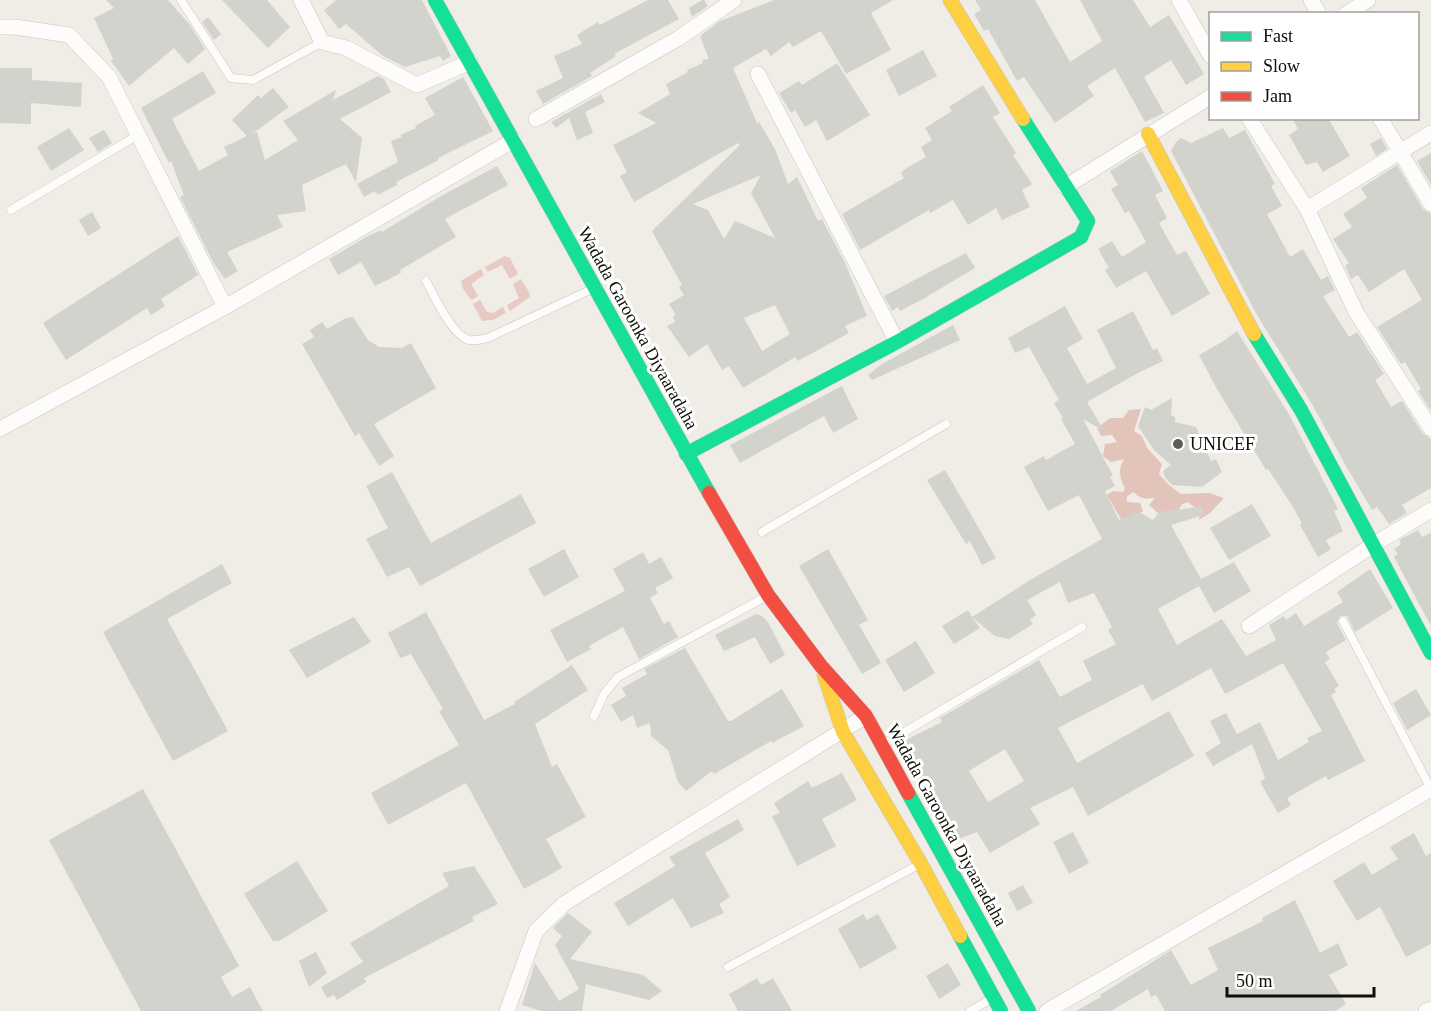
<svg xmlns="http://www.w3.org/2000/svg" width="1431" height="1011" font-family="'Times New Roman',serif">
<rect width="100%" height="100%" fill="#efede5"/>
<g fill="#e7cac1">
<polygon points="505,256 510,258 518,274 510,279 502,265 488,272 485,267"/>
<polygon points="481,269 484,275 471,284 478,296 471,300 462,287 461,281"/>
<polygon points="521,279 529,292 530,297 510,311 507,305 519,298 513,284"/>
<polygon points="480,300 487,312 493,313 503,307 506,313 493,320 482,321 473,304"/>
</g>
<path fill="#e3c4bb" d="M1141 409 1134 431 1142 436 1147 448 1162 464 1159 474 1169 485 1181 494 1209 493 1224 498 1210 513 1199 520 1200 512 1188 502 1182 504 1178 511H1169L1160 515 1149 505 1155 498C1147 499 1139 499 1134 492L1127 496V502L1140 503 1143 511 1135 516 1121 519 1107 495 1113 491 1123 492 1125 488C1119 478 1118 469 1124 459L1111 462 1103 456 1105 444 1117 442 1112 435 1101 436 1097 428 1110 418H1123L1129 410Z"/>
<g fill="#d2d3cd" fill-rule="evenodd">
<polygon points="106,0 168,0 190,25 205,49 188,64 174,48 129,86 111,61 113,59 94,18 114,8"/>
<polygon points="222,0 267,0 290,27 268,48"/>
<polygon points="336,0 422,0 451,56 443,61 440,56 405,67 383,56 346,24 339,29 324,10"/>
<polygon points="648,0 668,0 679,19 614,54 616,56 590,73 592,76 543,104 536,91 563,78 554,56 582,44 577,35 598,22 600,25"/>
<polygon points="702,0 704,0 708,6 692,17 689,8"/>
<path d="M774 0H893L871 13 891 50 846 74 821 31 793 47 789 42 771 56 766 49 733 68 757 123 759 122 775 149 788 184 797 177 818 221 822 219 845 263 867 316 845 326 849 333 798 361 795 357 743 388 729 366 722 370 707 344 689 357 667 326 675 322 673 316 676 315 669 304 684 295 679 287 682 285 652 231 740 145 738 143 634 202 620 176 627 172 613 145 656 123 638 113 670 94 666 84 688 72 687 70 703 63 702 60 709 59 700 36 720 21ZM761 175 751 193 775 238 735 221 724 239 708 210 693 204ZM775 305 790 334 762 351 744 318Z"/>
<polygon points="975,0 1035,0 1070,62 1102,41 1080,0 1133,0 1150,27 1169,15 1204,74 1186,85 1171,60 1144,77 1164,113 1145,122 1115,68 1087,86 1094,96 1055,123 1024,77 1017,81 988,29 984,31 974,14 981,10"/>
<polygon points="208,17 221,34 214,40 202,22"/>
<polygon points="923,50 937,76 899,96 886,70"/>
<polygon points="837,63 870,115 827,141 816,120 805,127 795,110 791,113 779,93 799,81 802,85"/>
<polygon points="0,68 32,68 32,80 82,83 81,107 31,103 31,124 0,123"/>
<polygon points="203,71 216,93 172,119 199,171 228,155 224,147 247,136 232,120 258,95 261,98 273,88 289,107 252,134 257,132 265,160 298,140 283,121 336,90 333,100 378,76 384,79 391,92 340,119 362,138 356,182 346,164 302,185 306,211 277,215 283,227 227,252 238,271 225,279 214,264 180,197 184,195 171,161 169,163 141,108"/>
<polygon points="463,77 493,131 438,158 439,160 396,182 397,185 378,195 375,191 364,197 357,184 398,162 391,141 402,137 400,135 416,128 415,126 435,115 425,98"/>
<polygon points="983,85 1000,113 993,117 1016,153 1013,155 1032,184 1022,190 1030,207 1002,220 996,208 968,225 953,200 930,213 929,210 860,250 842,214 904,178 901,173 905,169 926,157 921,147 932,140 925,128 952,111 949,107"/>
<polygon points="601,94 605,102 585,112 593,133 577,140 569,118 556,128 551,122"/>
<polygon points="1292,118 1328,118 1350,156 1323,172 1317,162 1306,165 1289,135 1298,129"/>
<polygon points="69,128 84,150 51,171 37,147"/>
<polygon points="1223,128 1229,138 1245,130 1275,184 1271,186 1282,206 1267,214 1290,257 1303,249 1321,280 1328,276 1335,290 1323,296 1349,337 1357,332 1384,374 1375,380 1391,407 1402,401 1423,434 1431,439 1431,488 1402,505 1407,513 1389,524 1377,507 1372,510 1346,466 1312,404 1257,315 1171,151 1176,142 1181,138 1191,143"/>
<polygon points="104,130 112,143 98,152 89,138"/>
<polygon points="1381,138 1387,149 1376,156 1370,144"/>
<polygon points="1142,151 1163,191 1155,195 1167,218 1159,223 1177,255 1186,251 1210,294 1172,316 1146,271 1116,288 1105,270 1109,268 1098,249 1112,241 1122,257 1146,242 1129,211 1125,213 1111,189 1118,185 1110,171"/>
<polygon points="1431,153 1431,185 1417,161"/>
<polygon points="1397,165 1423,209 1431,214 1431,411 1418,391 1421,389 1405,362 1401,364 1377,327 1422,300 1404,269 1369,292 1358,275 1351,279 1345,266 1349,263 1333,239 1352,227 1343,214 1367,198 1361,188"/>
<polygon points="497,166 508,185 445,219 456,237 400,270 401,273 375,286 361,262 338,275 329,259 366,237 381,230 382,232 441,196"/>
<polygon points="92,212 101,228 88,236 79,220"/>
<polygon points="178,236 198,275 161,299 165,306 151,315 147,308 66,360 43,323"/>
<polygon points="966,253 975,268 923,299 900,311 898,307 892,311 884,296"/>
<path d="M1065 306 1083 339 1067 348 1087 384 1116 368 1097 330 1133 311 1153 350 1157 348 1163 361 1138 373 1087 402 1104 431 1083 419 1113 476 1110 477 1115 486 1105 491 1119 520 1136 513H1141L1153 520 1162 509 1163 512 1202 506 1204 515 1171 525 1201 579 1234 562 1251 591 1214 613 1199 586 1158 609 1177 645 1222 619 1246 656 1276 640 1269 625 1284 616 1286 620 1296 613 1304 626 1343 602 1337 592 1370 569 1393 608 1355 632 1347 616H1340L1337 623 1346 640 1326 652 1330 659 1325 662 1339 686 1334 689 1336 692 1331 695 1365 761 1328 780 1326 776 1287 798 1291 805 1278 813 1260 782 1265 778 1252 744 1213 766 1205 753 1221 743 1210 721 1226 713 1237 734 1260 722 1278 760 1309 742 1307 738 1322 731 1283 663 1225 694 1211 668 1152 701 1143 684 1058 728 1077 763 1169 711 1194 756 1088 816 1073 787 1030 808 1040 824 990 853 977 832 950 842 938 811 934 813 898 744 942 722 940 718 1039 660 1060 697 1092 680 1083 661 1116 644 1108 630 1112 627 1094 593 1068 603 1060 582 1027 600 1036 615 1030 620 1033 624 1009 639 995 636 972 617 980 628 954 644 942 626 968 610 972 617 1030 580 1102 539 1079 495 1048 511 1024 467 1044 456 1046 460 1075 444 1061 419 1063 418 1054 403 1059 400 1029 347 1015 353 1008 338ZM1005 749 1024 781 988 802 969 771Z"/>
<polygon points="353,317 368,340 379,347 402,348 411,343 436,388 374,424 394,456 379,466 359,433 355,436 302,344 314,337 310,330 322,322 327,329 346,318"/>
<polygon points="953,325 960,340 872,380 868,375 882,364"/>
<polygon points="1237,331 1290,416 1338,509 1334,511 1343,531 1326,540 1331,549 1318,557 1300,525 1302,524 1293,507 1268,469 1266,470 1217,389 1199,355 1222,342"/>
<polygon points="842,386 858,419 833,433 824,416 740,463 730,445"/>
<polygon points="1172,398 1171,415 1175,417 1175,422 1196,427 1211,461 1216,459 1222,472 1202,487 1172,485 1165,477 1163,471 1171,465 1154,450 1138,426 1145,407 1151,410"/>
<polygon points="945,470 996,558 982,565 970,541 966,544 927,480"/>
<polygon points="392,472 431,543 521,494 536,523 420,586 409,567 387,577 366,539 388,528 366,486"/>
<polygon points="1252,504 1271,536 1229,560 1210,528"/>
<polygon points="1418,530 1422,537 1431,533 1431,626 1394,557 1398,554 1394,549 1401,544 1399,540"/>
<polygon points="564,549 579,577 544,597 528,569"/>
<polygon points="828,549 868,620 859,625 881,663 862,674 799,566"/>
<polygon points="643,552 649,564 661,557 673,578 655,588 658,593 650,598 664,624 669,621 678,637 639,659 623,627 589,646 591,649 567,662 550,630 625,591 613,569"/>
<polygon points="222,564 232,583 167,619 228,731 173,761 103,632"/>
<polygon points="426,612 484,720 515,704 514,702 572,665 588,690 535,724 552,767 557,764 586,817 546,839 562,868 524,889 466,783 388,825 371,793 459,745 439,711 443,709 411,654 400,658 388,633"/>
<polygon points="756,614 762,616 768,622 785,655 770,664 755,637 724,651 715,635"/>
<polygon points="354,617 371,642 307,678 289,650"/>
<polygon points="916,641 935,673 904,692 885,660"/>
<polygon points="685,648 728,721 731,721 782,689 804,726 772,743 771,741 714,774 712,771 686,791 678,782 668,750 651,736 650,723 637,728 633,715 621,722 611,705 626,696 622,688 647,674 644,669"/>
<polygon points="1416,689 1431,715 1407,730 1393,703"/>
<polygon points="842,773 857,800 822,819 836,846 797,866 772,816 780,813 774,803 808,781 812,788"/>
<polygon points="143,789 239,966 221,977 232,997 250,987 263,1011 141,1011 49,840"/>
<polygon points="738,819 744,830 705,853 730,897 719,904 724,913 691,928 673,898 628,926 614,903 675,866 669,857"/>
<polygon points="1073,832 1089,863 1069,874 1053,842"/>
<polygon points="1414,833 1426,856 1431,853 1431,944 1406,957 1380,907 1357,921 1333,881 1364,862 1372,875 1398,859 1390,847"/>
<polygon points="297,861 328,911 279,941 273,941 244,894"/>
<polygon points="474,866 498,904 472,917 474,921 364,978 366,982 337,1000 334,995 327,998 321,987 363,962 350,943 449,886 442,873"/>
<polygon points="1023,885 1033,903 1017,911 1008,893"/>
<polygon points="1295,900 1320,953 1338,943 1348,965 1329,975 1346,1004 1335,1011 1165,1011 1156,995 1151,997 1148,989 1111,1011 1076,1011 1101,997 1100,995 1171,950 1191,985 1218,970 1208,948 1263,921 1262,918"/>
<polygon points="568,913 592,932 570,959 643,975 662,991 649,1000 586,984 582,1011 541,1011 522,1005 535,963 559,1001 579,989 555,945 562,936 553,928"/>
<polygon points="863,914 867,920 878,914 897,948 860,969 838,929"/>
<polygon points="316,952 327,973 309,987 299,961"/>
<polygon points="948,963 961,985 939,999 926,976"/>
<polygon points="757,978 761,985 773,978 792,1011 738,1011 729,994"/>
</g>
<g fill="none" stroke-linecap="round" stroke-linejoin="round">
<g stroke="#c7c6c0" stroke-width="9">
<g id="lane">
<polyline points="181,0 231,78 253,80 322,42"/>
<polyline points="11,210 138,135"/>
<path d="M426 281C434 295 452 336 469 340 474 341 482 339 488 338L592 289"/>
<polyline points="762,532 946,424"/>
<polyline points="1343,621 1431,789"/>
<polyline points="594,716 604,694 618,677 767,596"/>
<polyline points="884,744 1082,627"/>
<polyline points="728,967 920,864"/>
<polyline points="970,1011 993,998"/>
</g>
</g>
<g stroke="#c7c6c0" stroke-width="16">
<g id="street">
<polyline points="301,0 322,42 346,48 417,85 470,62"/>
<polyline points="1179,0 1210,55"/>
<polyline points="1311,0 1319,14"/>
<polyline points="1346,14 1368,0"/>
<polyline points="0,27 15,27 69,35 109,77 225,307"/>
<polyline points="758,74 897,342"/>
<polyline points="1249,118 1307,209 1356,312 1431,429"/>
<polyline points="1380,118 1431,204"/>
<polyline points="536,119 679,38 734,0"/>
<polyline points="1065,187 1210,97"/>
<polyline points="1307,209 1431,133"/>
<polyline points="0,429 225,307 514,140"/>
<polyline points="1249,626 1373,545 1431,510"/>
<polyline points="507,1011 536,931 565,903 866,716"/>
<polyline points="1047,1011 1431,789"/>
<polyline points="1426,1011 1431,1009"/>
</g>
</g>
<g stroke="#c7c6c0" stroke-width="15">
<g id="fast">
<polyline points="435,0 709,493"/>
<polyline points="1254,334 1301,410 1431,653"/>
<polyline points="686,454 897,342 1081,237 1088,221 1023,119"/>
<polyline points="908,793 1029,1011"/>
<polyline points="960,936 1001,1011"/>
</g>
</g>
<g stroke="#c7c6c0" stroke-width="15">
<g id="slow">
<polyline points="950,0 1023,119"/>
<polyline points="1148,134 1254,334"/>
<polyline points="824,675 843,732 921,864 960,936"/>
</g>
</g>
<g stroke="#c7c6c0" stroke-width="15">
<polyline id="jam" points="709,493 768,595 821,666 866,716 908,793"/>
</g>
<use href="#lane" stroke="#fdfcfb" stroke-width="8"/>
<use href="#street" stroke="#fdfcfb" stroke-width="15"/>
<use href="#fast" stroke="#16e098" stroke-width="14"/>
<use href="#slow" stroke="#ffcf43" stroke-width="14"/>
<use href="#jam" stroke="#f24e42" stroke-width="14"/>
</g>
<circle fill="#5d5c56" stroke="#fff" stroke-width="2" cx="1178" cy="444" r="6"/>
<g text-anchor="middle" stroke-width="6" stroke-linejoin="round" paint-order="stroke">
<g font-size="18" fill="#0f0e09" stroke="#fff">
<text transform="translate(638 328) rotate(61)" y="6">Wadada Garoonka Diyaaradaha</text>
<text transform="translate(947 825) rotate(61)" y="6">Wadada Garoonka Diyaaradaha</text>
</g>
<g font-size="18" fill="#0f0e09" stroke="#fff" text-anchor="start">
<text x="1190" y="450">UNICEF</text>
</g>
</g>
<rect x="1209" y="12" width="210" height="108" fill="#ffffff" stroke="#9f9f9d" stroke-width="1.5"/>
<rect x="1221" y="32" width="30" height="9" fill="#16e098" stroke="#9f9f9d" stroke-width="1.5"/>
<text x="1263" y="42" font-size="18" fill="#0f0e09">Fast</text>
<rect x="1221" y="62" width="30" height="9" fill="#ffcf43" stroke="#9f9f9d" stroke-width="1.5"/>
<text x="1263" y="72" font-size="18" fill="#0f0e09">Slow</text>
<rect x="1221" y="92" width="30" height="9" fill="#f24e42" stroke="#9f9f9d" stroke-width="1.5"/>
<text x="1263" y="102" font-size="18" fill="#0f0e09">Jam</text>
<path d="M1227 987v9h147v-9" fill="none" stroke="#0f0e09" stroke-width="3"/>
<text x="1236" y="987" font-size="18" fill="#0f0e09" stroke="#ffffff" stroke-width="4.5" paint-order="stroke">50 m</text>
</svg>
